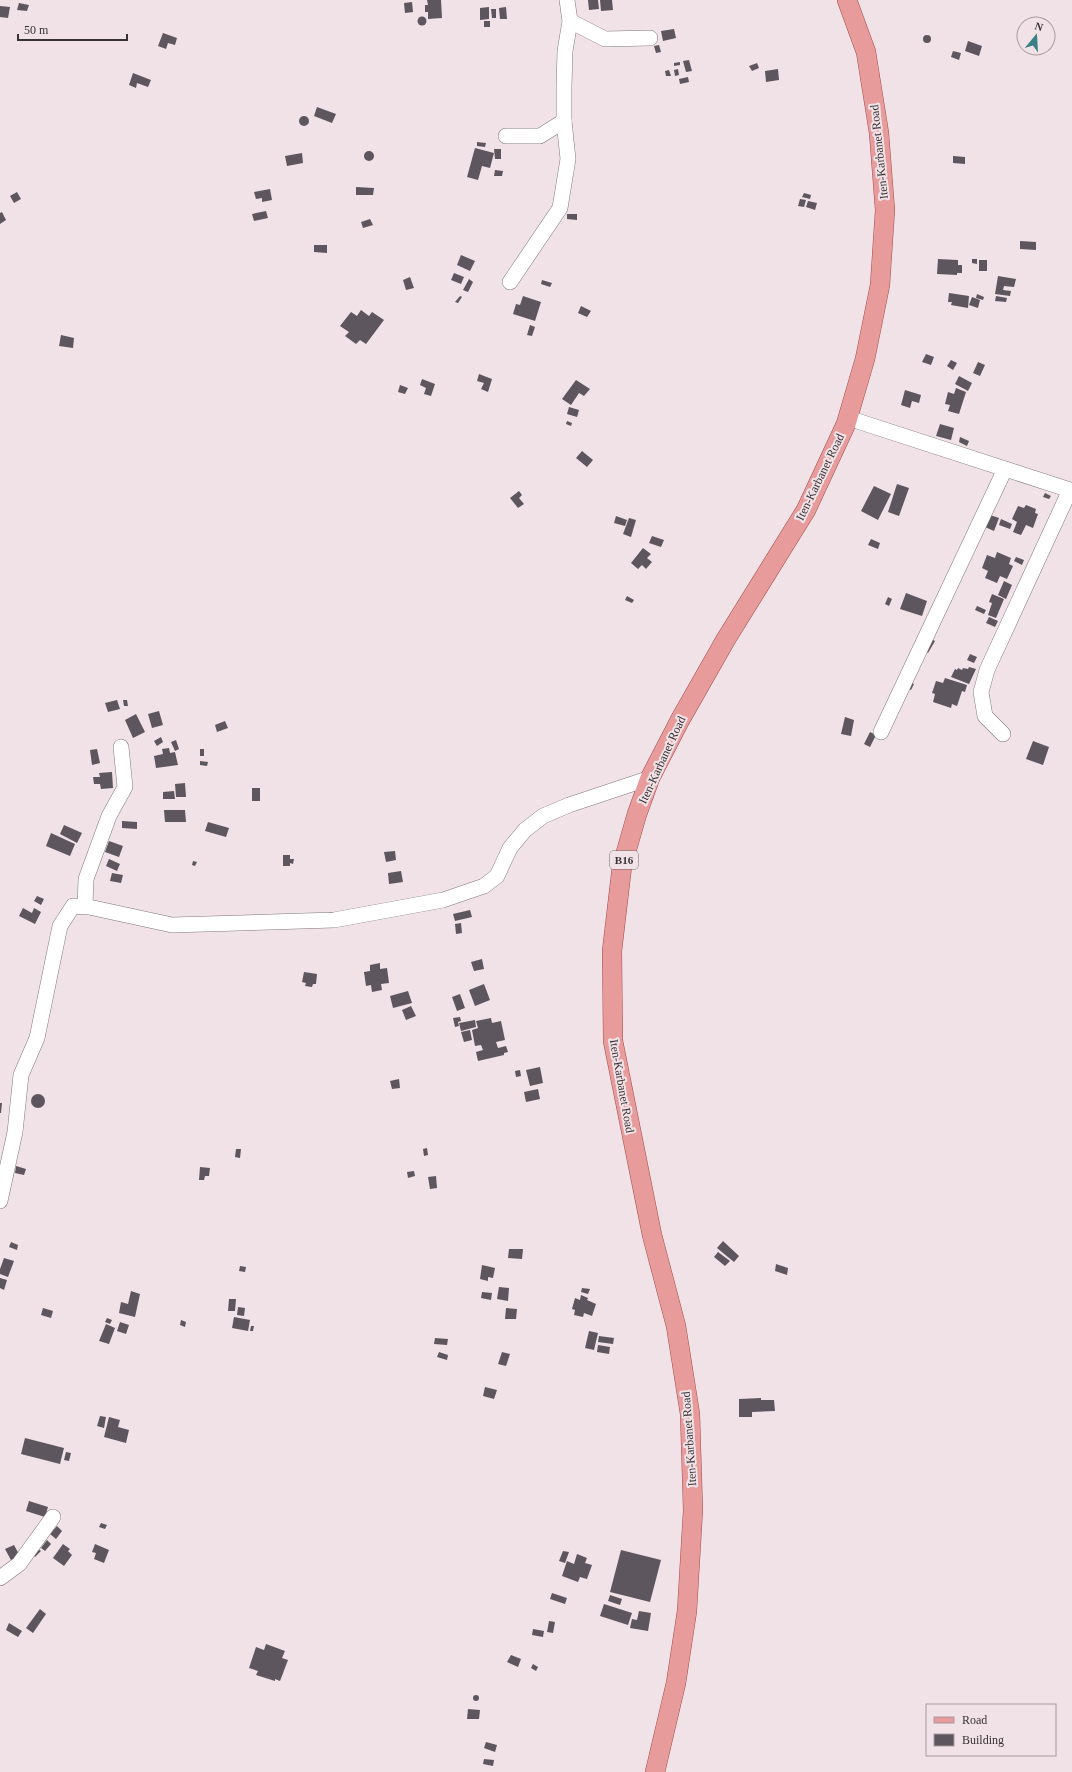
<svg xmlns="http://www.w3.org/2000/svg" width="1072" height="1772" font-family="Georgia,serif">
<rect width="100%" height="100%" fill="#f0e2e7"/>
<g fill="#5d565e">
<polygon points="427,0 441,0 442,18 428,19 428,12 425,12 425,5 428,5"/>
<polygon points="588,0 598,0 599,9 589,10"/>
<polygon points="600,0 612,0 613,10 601,11"/>
<polygon points="412,2 413,12 405,13 404,3"/>
<polygon points="19,3 29,5 27,11 17,10"/>
<polygon points="0,6 10,7 8,18 0,17"/>
<polygon points="489,7 489,19 480,20 480,8"/>
<polygon points="506,7 507,19 500,19 499,8"/>
<polygon points="491,9 496,9 496,18 492,18"/>
<circle cx="422" cy="21" r="4.5"/>
<rect x="484" y="21" width="6" height="6"/>
<polygon points="674,29 676,38 663,41 661,31"/>
<polygon points="163,33 177,38 175,45 168,43 166,49 158,46"/>
<circle cx="927" cy="39" r="4"/>
<polygon points="968,41 982,46 979,56 965,51"/>
<polygon points="659,45 661,52 656,53 654,46"/>
<polygon points="953,51 961,53 959,60 951,57"/>
<polygon points="689,60 692,71 686,72 683,61"/>
<polygon points="680,62 680,65 674,66 674,63"/>
<polygon points="757,63 759,68 752,71 749,66"/>
<polygon points="678,69 679,75 675,76 674,70"/>
<polygon points="778,69 779,80 766,82 765,71"/>
<polygon points="669,70 671,76 666,76 665,71"/>
<polygon points="133,73 151,80 148,87 137,83 136,88 129,85"/>
<polygon points="688,77 689,82 680,84 679,79"/>
<polygon points="317,107 336,114 332,123 314,116"/>
<circle cx="304" cy="121" r="5"/>
<polygon points="477,142 486,143 485,147 477,146"/>
<polygon points="475,148 494,153 490,168 482,166 478,180 467,177"/>
<polygon points="494,149 501,149 501,159 495,159"/>
<circle cx="369" cy="156" r="5"/>
<polygon points="302,153 303,163 287,166 285,156"/>
<polygon points="953,156 965,157 965,164 953,163"/>
<polygon points="495,170 503,171 502,176 494,176"/>
<polygon points="356,187 374,188 373,195 356,195"/>
<polygon points="270,189 272,200 262,202 262,198 256,199 254,192"/>
<polygon points="17,192 21,199 14,203 10,196"/>
<polygon points="804,193 811,195 810,199 802,197"/>
<polygon points="800,199 806,200 804,207 798,206"/>
<polygon points="808,201 817,203 815,210 806,207"/>
<polygon points="266,211 268,218 254,221 252,214"/>
<polygon points="2,212 6,220 0,224 0,213"/>
<polygon points="567,214 577,214 577,220 567,219"/>
<polygon points="370,219 373,225 363,228 361,222"/>
<polygon points="1020,241 1036,242 1036,250 1020,249"/>
<polygon points="314,245 327,245 327,253 314,252"/>
<polygon points="461,255 475,261 470,271 457,265"/>
<polygon points="938,259 958,260 958,265 962,265 962,273 957,273 957,275 937,274"/>
<polygon points="972,259 977,259 977,264 972,263"/>
<rect x="979" y="260" width="8" height="11"/>
<polygon points="454,273 464,277 461,284 451,280"/>
<polygon points="998,276 1016,279 1014,287 1004,286 1003,290 1011,291 1010,296 995,294"/>
<polygon points="410,277 414,288 406,290 403,280"/>
<polygon points="469,279 473,282 468,292 463,290"/>
<polygon points="542,280 552,283 550,287 541,284"/>
<polygon points="949,293 969,296 968,308 951,305 952,302 948,302"/>
<polygon points="977,294 984,297 983,300 976,298"/>
<polygon points="460,296 462,297 458,303 455,302"/>
<polygon points="523,296 541,302 535,321 513,314 516,304 520,305"/>
<polygon points="996,296 1007,298 1006,302 995,301"/>
<polygon points="972,297 980,300 978,308 969,305"/>
<polygon points="581,306 591,311 587,317 578,313"/>
<polygon points="361,310 369,316 372,312 384,320 366,344 360,340 356,344 345,336 349,332 340,326 351,312 357,316"/>
<polygon points="530,325 535,327 532,336 527,335"/>
<polygon points="61,335 74,338 73,348 59,346"/>
<polygon points="926,354 934,357 931,365 922,362"/>
<polygon points="951,360 957,363 953,370 947,366"/>
<polygon points="978,362 985,365 980,376 973,373"/>
<polygon points="479,374 492,379 488,392 481,389 484,383 477,381"/>
<polygon points="959,376 972,383 968,391 955,384"/>
<polygon points="422,379 435,384 431,396 424,394 426,388 420,385"/>
<polygon points="576,380 590,389 584,396 579,393 571,405 562,399"/>
<polygon points="400,385 408,388 405,394 398,392"/>
<polygon points="956,388 966,392 959,414 948,411 950,405 945,404 948,392 954,394"/>
<polygon points="905,390 921,395 919,403 912,401 910,408 901,405"/>
<polygon points="569,407 579,410 577,417 567,414"/>
<polygon points="567,421 572,423 571,426 566,424"/>
<polygon points="940,424 954,428 951,440 936,436"/>
<polygon points="960,437 969,441 967,446 959,442"/>
<polygon points="582,451 593,460 587,467 576,458"/>
<polygon points="897,484 909,488 899,516 888,512"/>
<polygon points="874,486 891,494 878,520 861,511"/>
<polygon points="519,491 522,495 519,498 524,504 518,508 510,498"/>
<polygon points="1045,493 1051,496 1049,499 1043,497"/>
<polygon points="1026,505 1036,509 1035,513 1038,514 1033,528 1026,525 1021,535 1013,532 1017,522 1012,519 1018,506 1024,508"/>
<polygon points="990,515 999,518 994,531 985,527"/>
<polygon points="616,516 627,520 625,526 614,523"/>
<polygon points="629,518 636,520 631,537 623,534"/>
<polygon points="1001,519 1012,524 1010,529 999,525"/>
<polygon points="652,536 664,540 661,547 649,543"/>
<polygon points="871,539 880,543 878,549 868,545"/>
<polygon points="643,548 651,554 647,558 652,562 646,569 642,565 638,569 631,563"/>
<polygon points="997,552 1011,558 1009,564 1013,566 1007,579 1000,576 997,583 985,578 988,571 982,568 987,555 995,558"/>
<polygon points="1016,557 1024,560 1022,565 1014,561"/>
<polygon points="1004,581 1012,585 1006,599 998,595"/>
<polygon points="906,593 927,601 922,616 900,609"/>
<polygon points="992,594 1004,599 996,618 988,615 992,603 989,602"/>
<polygon points="627,596 634,600 632,603 625,600"/>
<polygon points="888,597 892,599 889,606 885,604"/>
<polygon points="977,606 986,610 984,614 975,610"/>
<polygon points="989,617 998,621 995,627 986,623"/>
<polygon points="929,638 935,641 928,653 923,650"/>
<polygon points="970,654 977,657 974,663 967,660"/>
<polygon points="969,667 976,669 969,684 951,677 955,669 957,670 958,668 962,670 963,668 968,669"/>
<polygon points="945,678 967,685 965,692 962,691 957,706 952,704 951,708 933,702 935,694 932,693 936,681 943,683"/>
<polygon points="910,682 914,684 911,690 907,688"/>
<polygon points="117,700 120,709 108,712 105,703"/>
<polygon points="123,700 127,700 128,706 124,706"/>
<polygon points="159,711 163,725 152,728 148,714"/>
<polygon points="136,714 145,732 133,738 125,720"/>
<polygon points="845,717 854,720 851,736 841,734"/>
<polygon points="225,721 228,728 217,732 215,725"/>
<polygon points="870,732 876,735 870,747 864,744"/>
<polygon points="161,737 163,742 157,746 154,741"/>
<polygon points="176,740 179,749 175,751 171,742"/>
<polygon points="1033,741 1049,747 1043,765 1026,759"/>
<polygon points="169,748 170,753 175,752 178,765 156,768 154,756 163,754 162,749"/>
<polygon points="97,749 100,763 92,765 90,750"/>
<rect x="200" y="749" width="4" height="7"/>
<polygon points="200,761 208,762 207,766 200,765"/>
<polygon points="112,772 113,788 101,789 100,784 94,784 93,777 100,777 99,773"/>
<polygon points="185,783 186,797 176,797 175,784"/>
<rect x="252" y="788" width="8" height="13"/>
<polygon points="174,791 175,799 163,799 163,792"/>
<polygon points="164,810 185,810 186,822 165,822"/>
<polygon points="122,821 137,822 137,829 122,828"/>
<polygon points="208,822 229,828 226,837 205,831"/>
<polygon points="64,825 82,833 77,843 60,834"/>
<polygon points="51,833 75,844 70,856 46,846"/>
<polygon points="109,841 123,846 119,857 105,852"/>
<polygon points="395,851 396,860 386,862 384,852"/>
<polygon points="283,855 290,855 290,859 294,859 293,864 290,863 290,866 283,866"/>
<polygon points="109,859 120,864 117,871 106,866"/>
<polygon points="193,861 197,862 195,866 192,865"/>
<polygon points="401,871 403,882 389,884 388,873"/>
<polygon points="112,873 123,875 121,883 110,881"/>
<polygon points="37,896 44,899 41,905 34,901"/>
<polygon points="23,908 32,913 34,908 41,912 35,924 19,916"/>
<polygon points="470,910 472,917 455,921 453,914"/>
<polygon points="461,923 462,933 456,934 455,924"/>
<polygon points="482,959 484,969 474,971 471,962"/>
<polygon points="380,963 380,969 387,968 389,983 381,984 382,990 372,992 371,985 366,986 364,972 370,971 370,965"/>
<polygon points="304,972 317,974 316,984 313,984 312,987 305,986 306,983 302,982"/>
<polygon points="484,984 490,1000 475,1006 469,990"/>
<polygon points="408,991 412,1003 393,1008 390,996"/>
<polygon points="460,994 465,1008 457,1011 452,997"/>
<polygon points="411,1006 416,1016 406,1020 402,1010"/>
<polygon points="460,1017 461,1021 458,1022 459,1026 455,1027 453,1018"/>
<polygon points="491,1018 492,1023 501,1021 505,1040 496,1042 498,1048 506,1046 508,1052 504,1053 504,1055 478,1061 476,1052 483,1050 481,1045 475,1046 472,1030 478,1028 476,1021"/>
<polygon points="475,1020 476,1027 461,1031 459,1023"/>
<polygon points="470,1030 472,1040 464,1042 461,1032"/>
<polygon points="540,1067 543,1083 530,1086 526,1070"/>
<polygon points="520,1070 521,1076 516,1077 515,1071"/>
<polygon points="399,1079 400,1088 392,1089 390,1081"/>
<polygon points="538,1089 540,1099 526,1102 524,1092"/>
<circle cx="38" cy="1101" r="7"/>
<polygon points="0,1103 2,1103 1,1113 0,1113"/>
<polygon points="427,1148 428,1155 424,1156 423,1149"/>
<polygon points="236,1149 241,1149 240,1158 235,1157"/>
<polygon points="16,1166 26,1169 24,1175 15,1173"/>
<polygon points="200,1167 210,1168 209,1176 205,1176 204,1180 199,1180"/>
<polygon points="414,1171 415,1176 408,1178 407,1172"/>
<polygon points="436,1176 437,1188 430,1189 428,1177"/>
<polygon points="723,1241 739,1256 734,1262 717,1248"/>
<polygon points="11,1242 18,1245 17,1250 9,1247"/>
<polygon points="509,1249 523,1249 522,1259 508,1258"/>
<polygon points="718,1252 730,1261 725,1266 714,1257"/>
<polygon points="4,1258 14,1261 8,1277 0,1274 0,1269"/>
<polygon points="776,1264 788,1268 787,1275 775,1271"/>
<polygon points="482,1265 495,1268 493,1278 488,1277 488,1281 480,1279"/>
<polygon points="240,1266 246,1267 245,1272 239,1271"/>
<polygon points="0,1278 7,1280 4,1290 0,1288"/>
<polygon points="499,1287 509,1288 508,1301 497,1299"/>
<polygon points="582,1288 590,1289 588,1294 581,1292"/>
<polygon points="131,1291 140,1294 135,1317 119,1313 121,1302 128,1304"/>
<polygon points="482,1292 492,1293 491,1300 481,1298"/>
<polygon points="581,1295 588,1298 587,1300 596,1304 592,1316 584,1313 583,1317 574,1315 575,1310 572,1309 575,1298 580,1300"/>
<polygon points="229,1299 236,1299 235,1311 228,1311"/>
<polygon points="238,1307 245,1308 244,1316 237,1315"/>
<polygon points="43,1308 53,1311 51,1318 41,1315"/>
<polygon points="506,1308 517,1309 516,1319 505,1319"/>
<polygon points="234,1317 250,1320 248,1331 232,1328"/>
<polygon points="107,1318 112,1320 110,1324 105,1322"/>
<polygon points="181,1320 186,1322 185,1327 180,1325"/>
<polygon points="120,1322 129,1325 126,1334 117,1331"/>
<polygon points="106,1324 115,1328 109,1344 99,1341"/>
<polygon points="251,1326 254,1326 253,1331 250,1331"/>
<polygon points="589,1331 598,1333 594,1350 585,1348"/>
<polygon points="599,1336 614,1338 613,1344 598,1342"/>
<polygon points="435,1338 448,1339 447,1345 434,1344"/>
<polygon points="598,1345 610,1347 609,1354 597,1352"/>
<polygon points="439,1352 448,1355 447,1360 437,1357"/>
<polygon points="502,1352 510,1354 506,1366 498,1364"/>
<polygon points="485,1387 497,1390 494,1399 483,1396"/>
<polygon points="761,1398 761,1400 774,1400 775,1411 752,1412 752,1417 739,1417 739,1399"/>
<polygon points="100,1416 106,1417 104,1428 97,1426"/>
<polygon points="109,1417 120,1420 118,1427 129,1430 126,1443 104,1437"/>
<polygon points="25,1438 64,1448 60,1464 21,1454"/>
<polygon points="66,1452 71,1453 69,1461 64,1460"/>
<polygon points="29,1501 48,1507 45,1517 26,1511"/>
<polygon points="101,1523 107,1525 105,1529 99,1527"/>
<polygon points="57,1526 62,1531 56,1539 50,1534"/>
<polygon points="47,1540 51,1544 45,1551 41,1548"/>
<polygon points="63,1544 70,1549 68,1551 72,1555 64,1566 53,1558"/>
<polygon points="95,1544 109,1550 104,1563 94,1559 96,1553 92,1552"/>
<polygon points="14,1545 21,1558 12,1562 5,1549"/>
<polygon points="38,1549 41,1551 35,1557 33,1554"/>
<polygon points="621,1550 661,1560 650,1602 610,1592"/>
<polygon points="563,1551 569,1552 565,1563 559,1561"/>
<polygon points="577,1554 587,1558 585,1563 592,1565 587,1579 580,1577 578,1582 562,1576 567,1561 574,1564"/>
<polygon points="552,1593 567,1598 565,1604 550,1599"/>
<polygon points="610,1595 622,1599 620,1605 608,1601"/>
<polygon points="604,1604 632,1613 628,1625 600,1616"/>
<polygon points="40,1609 46,1614 33,1633 26,1628"/>
<polygon points="639,1611 651,1613 648,1631 630,1628 632,1619 637,1620"/>
<polygon points="549,1621 555,1622 553,1633 547,1632"/>
<polygon points="9,1623 22,1631 18,1637 6,1630"/>
<polygon points="533,1629 544,1631 543,1637 532,1635"/>
<polygon points="266,1644 285,1651 282,1658 288,1660 280,1681 275,1679 275,1681 256,1675 258,1671 249,1668 256,1647 264,1650"/>
<polygon points="511,1655 521,1659 518,1667 507,1662"/>
<polygon points="533,1664 538,1667 536,1671 531,1668"/>
<circle cx="476" cy="1698" r="3"/>
<polygon points="468,1709 480,1710 479,1719 467,1719"/>
<polygon points="486,1742 497,1745 495,1752 484,1748"/>
<polygon points="484,1759 494,1760 493,1766 483,1764"/>
</g>
<g fill="none" stroke-linecap="round" stroke-linejoin="round">
<g stroke="#83777b" stroke-width="16">
<g id="minor">
<polyline points="570,21 605,39 650,38"/>
<polyline points="506,136 540,136 564,121"/>
<polyline points="510,282 560,208 568,159 564,121 564,86 565,51 570,21 567,0"/>
<polyline points="848,418 1070,490 987,670 981,692 985,716 1003,734"/>
<polyline points="881,732 1005,469"/>
<polyline points="85,906 86,879 109,816 125,787 121,747"/>
<polyline points="0,1201 15,1132 21,1075 37,1038 60,926 73,906 89,907 172,925 334,920 443,900 484,886 497,876 510,848 525,830 543,816 569,805 650,778"/>
<polyline points="0,1578 19,1564 53,1517"/>
</g>
</g>
<g stroke="#a04b4b" stroke-width="20">
<polyline id="major" points="655,1772 676,1683 687,1611 693,1510 690,1414 676,1326 652,1235 613,1041 612,951 622,866 637,814 650,778 680,720 726,639 806,510 846,424 865,359 880,285 885,210 879,133 866,52 847,0"/>
</g>
<use href="#minor" stroke="#fff" stroke-width="15"/>
<use href="#major" stroke="#e89b9b" stroke-width="19"/>
</g>
<g text-anchor="middle" stroke-width="4" stroke-linejoin="round" paint-order="stroke">
<rect fill="#f0e2e7" stroke="#6f676a" stroke-width="1" x="610" y="851" width="28" height="18" rx="3"/>
<g font-size="11" font-weight="bold" fill="#383234">
<text x="624" y="864">B16</text>
</g>
<g font-size="12" fill="#383234" stroke="#f0e2e7">
<text transform="translate(879 152) rotate(-96)" y="4">Iten-Karbanet Road</text>
<text transform="translate(820 477) rotate(-64)" y="4">Iten-Karbanet Road</text>
<text transform="translate(662 760) rotate(-65)" y="4">Iten-Karbanet Road</text>
<text transform="translate(622 1086) rotate(80)" y="4">Iten-Karbanet Road</text>
<text transform="translate(689 1439) rotate(-94)" y="4">Iten-Karbanet Road</text>
</g>
</g>
<rect x="926" y="1704" width="130" height="52" fill="#f0e2e7" stroke="#a69c9f"/>
<rect x="934" y="1717" width="20" height="6" fill="#e89b9b" stroke="#a69c9f"/>
<text x="962" y="1724" font-size="12" fill="#383234">Road</text>
<rect x="934" y="1734" width="20" height="12" fill="#5d565e" stroke="#a69c9f"/>
<text x="962" y="1744" font-size="12" fill="#383234">Building</text>
<g transform="translate(1036 36) rotate(18)"><circle r="19" fill="#f0e2e7" stroke="#a69c9f"/>
<path d="M0-3L7 15L0 10L-7 15Z" fill="#398187"/>
<text y="-6" font-size="11" font-weight="bold" text-anchor="middle" fill="#383234">N</text>
</g>
<path d="M18 34v6h109v-6" fill="none" stroke="#383234" stroke-width="2"/>
<text x="24" y="34" font-size="12" fill="#383234" stroke="#f0e2e7" stroke-width="3" paint-order="stroke">50 m</text>
</svg>
